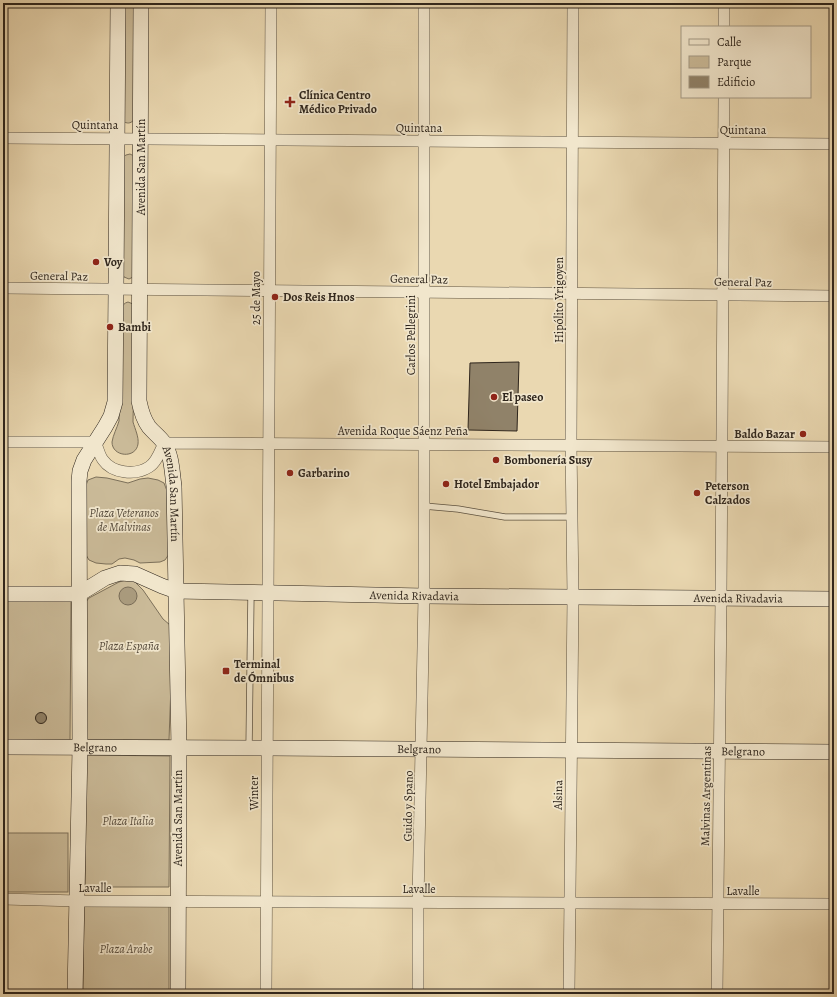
<svg xmlns="http://www.w3.org/2000/svg" width="837" height="997" font-family="Alegreya,serif">
<rect width="100%" height="100%" fill="#ead8b1"/>
<filter id="stains"><feTurbulence type="fractalNoise" baseFrequency=".005" numOctaves="4"/><feColorMatrix values="0 0 0 0 .2 0 0 0 0 .09 0 0 0 0 .02 0 0 0 .5 -.17"/></filter>
<radialGradient id="worn" r=".72"><stop offset=".6" stop-color="#630" stop-opacity="0"/><stop offset="1" stop-color="#630" stop-opacity=".3"/></radialGradient>
<g fill="#caba98" stroke="#7c705a">
<path d="M125 3H134L135 119C131 123 129 124 124 122Z"/>
<polygon points="130,154 134,156 133,277 129,279 124,277 122,272 123,157 126,155"/>
<path d="M128 302 133 304 135 311 133 422C135 429 139 437 138 444 136 459 112 457 112 442 113 435 117 428 119 421L121 309C123 305 124 303 128 302Z"/>
<polygon points="96,477 107,478 128,483 140,479 148,478 158,480 164,483 167,491 169,554 165,560 160,562 140,563 134,560 125,558 119,559 112,564 106,564 96,563 89,560 86,555 85,488 88,480"/>
<polygon points="126,580 134,581 143,590 163,619 170,625 173,630 169,740 86,740 85,603 89,598 119,582"/>
<polygon points="3,601 71,601 70,740 3,740"/>
<polygon points="86,755 170,756 169,887 85,887"/>
<rect x="3" y="833" width="65" height="59"/>
<polygon points="84,903 169,904 169,994 83,994"/>
</g>
<circle fill="#aa9b7e" stroke="#786c57" cx="128" cy="596" r="9"/>
<g fill="#908269" stroke="#2e251c">
<polygon points="519,362 517,431 468,430 470,363"/>
<circle cx="41" cy="718" r="5.5"/>
</g>
<g fill="none" stroke-linecap="round" stroke-linejoin="round">
<g stroke="#5d5241" stroke-width="7">
<g id="service">
<polyline points="424,506 458,509 505,517 572,517"/>
<polyline points="249,748 251,594"/>
</g>
</g>
<g stroke="#5d5241" stroke-width="12">
<g id="minor">
<polyline points="724,27 724,3"/>
<polyline points="3,138 834,144"/>
<polyline points="3,288 834,296"/>
<path d="M3 442H95C98 447 99 455 103 460 112 473 135 476 149 467 157 462 160 451 164 443L834 447"/>
<polyline points="3,899 78,901 834,904"/>
<polyline points="266,994 271,3"/>
<polyline points="418,994 418,902 424,596 424,3"/>
<polyline points="569,994 573,596 571,445 573,3"/>
<polyline points="717,994 721,598 724,97"/>
</g>
</g>
<g stroke="#2e251c" stroke-width="16">
<g id="secondary">
<path id="s1" d="M141 3 139 401C141 411 143 419 149 427 154 433 160 437 164 443 172 456 172 472 174 486L179 748 178 994"/>
<path id="s2" d="M3 594H79L105 578 120 573 135 574 162 586 176 591 424 596 834 599"/>
<path id="s3" d="M3 747 267 748 834 752"/>
<polyline points="75,994 80,748 79,481 80,471 84,460 105,427 111,416 115,402 116,289 118,3"/>
</g>
</g>
<use href="#service" stroke="#f1e6cc" stroke-width="5.5"/>
<use href="#minor" stroke="#f1e6cc" stroke-width="11"/>
<use href="#secondary" stroke="#f1e6cc" stroke-width="15"/>
</g>
<g fill="#8f2418" stroke="#f1e6cc" stroke-width="1.5">
<path d="M288 96h4v4h4v4h-4v4h-4v-4h-4v-4h4z"/>
<circle cx="96" cy="262" r="4"/>
<circle cx="275" cy="297" r="4"/>
<circle cx="110" cy="327" r="4"/>
<circle cx="494" cy="397" r="4"/>
<circle cx="803" cy="434" r="4"/>
<circle cx="496" cy="460" r="4"/>
<circle cx="290" cy="473" r="4"/>
<circle cx="446" cy="484" r="4"/>
<circle cx="697" cy="493" r="4"/>
<rect x="222" y="667" width="8" height="8" rx="2"/>
</g>
<g text-anchor="middle" stroke-width="3.5" stroke-linejoin="round" paint-order="stroke">
<g font-size="12" font-weight="bold" fill="#2e251c" stroke="#f1e6cc" text-anchor="start">
<text x="299" y="99">Clínica Centro<tspan x="299" dy="14">Médico Privado</tspan></text>
<text x="104" y="266">Voy</text>
<text x="283" y="301">Dos Reis Hnos</text>
<text x="118" y="331">Bambi</text>
<text x="502" y="401">El paseo</text>
<text x="795" y="438" text-anchor="end">Baldo Bazar</text>
<text x="504" y="464">Bombonería Susy</text>
<text x="298" y="477">Garbarino</text>
<text x="454" y="488">Hotel Embajador</text>
<text x="705" y="490">Peterson<tspan x="705" dy="14">Calzados</tspan></text>
<text x="234" y="668">Terminal<tspan x="234" dy="14">de Ómnibus</tspan></text>
</g>
<g font-size="12" fill="#2e251c" stroke="#f1e6cc">
<text x="95" y="129">Quintana</text>
<text x="419" y="132">Quintana</text>
<text x="743" y="134">Quintana</text>
<text transform="translate(141 167) rotate(-90)" y="4">Avenida San Martín</text>
<text transform="translate(59 276) rotate(1)" y="4">General Paz</text>
<text transform="translate(419 279) rotate(1)" y="4">General Paz</text>
<text transform="translate(743 282) rotate(1)" y="4">General Paz</text>
<text transform="translate(256 298) rotate(-90)" y="4">25 de Mayo</text>
<text transform="translate(559 300) rotate(-90)" y="4">Hipólito Yrigoyen</text>
<text transform="translate(411 335) rotate(-90)" y="4">Carlos Pellegrini</text>
<text x="403" y="435">Avenida Roque Sáenz Peña</text>
<text dy="4" stroke="none"><textPath href="#s1" startOffset="500">Avenida San Martín</textPath></text>
<text dy="4" stroke="none"><textPath href="#s2" startOffset="420">Avenida Rivadavia</textPath></text>
<text dy="4" stroke="none"><textPath href="#s2" startOffset="744">Avenida Rivadavia</textPath></text>
<text dy="4" stroke="none"><textPath href="#s3" startOffset="92">Belgrano</textPath></text>
<text dy="4" stroke="none"><textPath href="#s3" startOffset="416">Belgrano</textPath></text>
<text dy="4" stroke="none"><textPath href="#s3" startOffset="740">Belgrano</textPath></text>
<text transform="translate(254 793) rotate(-90)" y="4">Winter</text>
<text transform="translate(558 795) rotate(-89)" y="4">Alsina</text>
<text transform="translate(706 796) rotate(-89)" y="4">Malvinas Argentinas</text>
<text transform="translate(408 806) rotate(-89)" y="4">Guido y Spano</text>
<text transform="translate(178 818) rotate(-90)" y="4">Avenida San Martín</text>
<text x="95" y="892">Lavalle</text>
<text x="419" y="893">Lavalle</text>
<text x="743" y="895">Lavalle</text>
</g>
<g font-size="12" font-style="italic" fill="#554a3b" stroke="#f1e6cc">
<text x="124" y="517">Plaza Veteranos<tspan x="124" dy="14">de Malvinas</tspan></text>
<text x="129" y="650">Plaza España</text>
<text x="128" y="825">Plaza Italia</text>
<text x="126" y="953">Plaza Arabe</text>
</g>
</g>
<rect width="837" height="997" fill="none" stroke="#ead8b1" stroke-width="16"/>
<rect x="4" y="4" width="829" height="989" fill="none" stroke="#2e251c" stroke-width="2"/>
<rect x="8" y="8" width="821" height="981" fill="none" stroke="#2e251c"/>
<rect x="681" y="26" width="130" height="72" fill="#f1e6cc" stroke="#a39986"/>
<rect x="689" y="39" width="20" height="6" fill="#f1e6cc" stroke="#a39986"/>
<text x="717" y="46" font-size="12" fill="#2e251c">Calle</text>
<rect x="689" y="56" width="20" height="12" fill="#caba98" stroke="#a39986"/>
<text x="717" y="66" font-size="12" fill="#2e251c">Parque</text>
<rect x="689" y="76" width="20" height="12" fill="#908269" stroke="#a39986"/>
<text x="717" y="86" font-size="12" fill="#2e251c">Edificio</text>
<rect width="100%" height="100%" filter="url(#stains)"/>
<rect width="100%" height="100%" fill="url(#worn)"/>
</svg>
